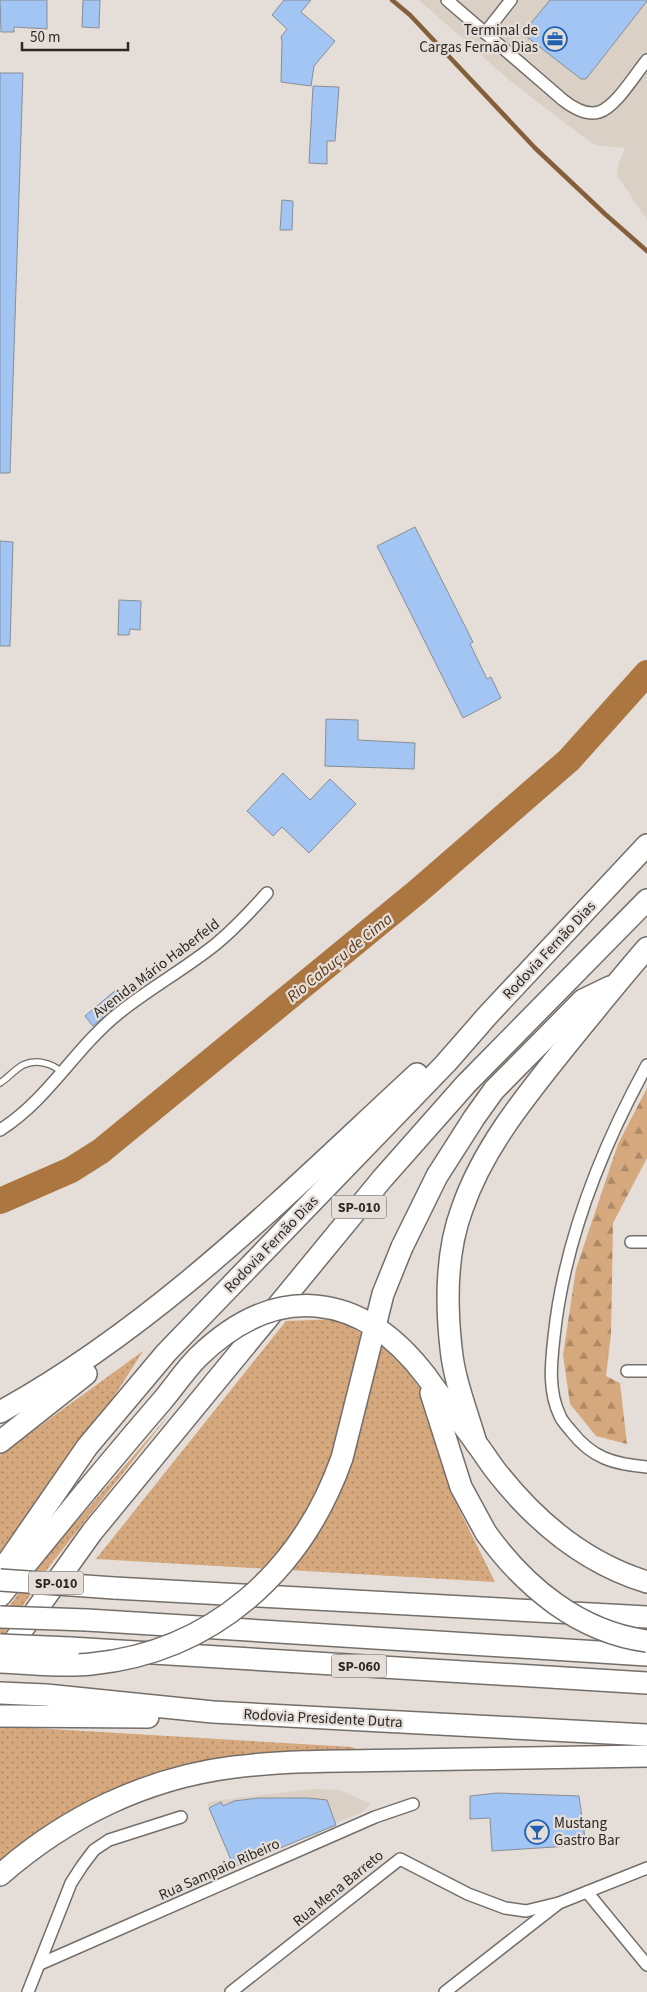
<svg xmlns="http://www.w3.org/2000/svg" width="647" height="1992" font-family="'Source Sans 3',sans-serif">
<defs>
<pattern id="grass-dots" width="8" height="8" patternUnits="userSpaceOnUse" patternTransform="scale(1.25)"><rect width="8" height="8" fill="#d6a87d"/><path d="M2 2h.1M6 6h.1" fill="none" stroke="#ae8966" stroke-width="1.8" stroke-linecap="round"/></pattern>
<pattern id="forest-firs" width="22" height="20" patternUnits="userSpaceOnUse" patternTransform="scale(1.25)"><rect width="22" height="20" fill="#d6a87d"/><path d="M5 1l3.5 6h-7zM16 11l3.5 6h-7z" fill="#ae8966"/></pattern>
</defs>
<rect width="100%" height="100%" fill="#e4ddd8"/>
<g fill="#dbd0c5">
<polygon points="419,0 647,0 647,220 617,175 619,162 625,148 595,145 570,127 508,79"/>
<polygon points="313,1789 339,1790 371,1804 362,1812 234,1867 207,1803 220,1800"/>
</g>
<g fill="url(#grass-dots)">
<polygon points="338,1319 394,1353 421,1390 452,1495 495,1582 96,1559 286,1321"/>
<polygon points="143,1351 115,1395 0,1554 0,1455"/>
<polygon points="169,1415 51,1564 0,1640 0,1619 42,1561"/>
<polygon points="0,1726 352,1747 356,1749 353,1752 198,1764 0,1864"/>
</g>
<polygon fill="url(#forest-firs)" points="647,1088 647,1158 613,1223 611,1334 606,1376 620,1383 627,1444 596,1436 570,1404 563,1355 576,1269 618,1144"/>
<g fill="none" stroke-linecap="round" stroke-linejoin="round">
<polyline stroke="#855f39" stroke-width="4.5" points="392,0 410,15 535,148 605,214 647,251"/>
<polyline stroke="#ac7641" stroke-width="26" points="0,1201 71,1170 101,1151 417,892 569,760 647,673"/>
</g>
<g fill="#a2c5f4" stroke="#898e93">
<polygon points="0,0 47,0 47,29 14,27 14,32 1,32"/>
<polygon points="83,0 100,0 99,28 82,27"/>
<polygon points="284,0 311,0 301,12 335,41 314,66 311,86 281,82 282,41 281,37 287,29 272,15"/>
<polygon points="550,0 647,0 647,1 586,79 581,79 527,37 527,28"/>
<polygon points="0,73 23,73 10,473 0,473"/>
<polygon points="313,86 339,87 335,141 327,141 327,164 309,163"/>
<polygon points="282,200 293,201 292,230 280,230"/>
<polygon points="415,527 473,642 470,644 487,679 491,677 501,698 463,718 377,546"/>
<polygon points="0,541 13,542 10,646 0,646"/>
<polygon points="119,600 141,601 140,630 130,629 129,635 118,635"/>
<polygon points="326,719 358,720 358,740 415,743 414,769 325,766"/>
<polygon points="283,773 310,800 330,779 356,804 309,853 282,827 273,836 247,811"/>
<polygon points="117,989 125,999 93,1026 85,1016"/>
<polygon points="497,1793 579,1796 586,1845 492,1851 490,1818 470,1819 470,1796"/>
<polygon points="259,1798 308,1798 327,1800 336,1825 234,1867 209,1808 221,1802 223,1806 234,1801"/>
</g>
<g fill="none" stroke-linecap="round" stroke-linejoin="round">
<g stroke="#746e69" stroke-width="8">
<path id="lane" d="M0 1083C8 1078 14 1070 23 1065 36 1059 52 1063 61 1072"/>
</g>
<g stroke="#746e69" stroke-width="14">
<g id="street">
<path d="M447 0 563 100C572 107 586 116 599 112 616 107 636 73 647 60"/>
<polyline points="485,33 511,0"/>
<path d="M647 1065C601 1149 564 1241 554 1337 551 1364 548 1391 560 1416 562 1421 567 1426 571 1431 592 1458 613 1464 647 1467"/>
<path d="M0 1130C48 1100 75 1048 119 1013 150 988 185 969 216 944 234 929 251 911 267 893"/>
<polyline points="631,1242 647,1242"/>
<polyline points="627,1371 647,1371"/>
<polyline points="587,1892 647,1965"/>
<polyline points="40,1964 375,1817 413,1804"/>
<polyline points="28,1992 71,1883 82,1866 94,1850 109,1840 181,1817"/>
<polyline points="231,1992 400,1859 468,1894 505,1908 526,1911 559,1903"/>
<polyline points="445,1992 559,1903 647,1868"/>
</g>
</g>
<g stroke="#746e69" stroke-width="24">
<g id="highway">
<polyline points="402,1247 437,1176 474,1118 494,1090 583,1000 610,987"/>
<path d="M426 1376C442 1399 460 1420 476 1443 483 1452 489 1462 496 1471 535 1521 585 1563 647 1582"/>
<polyline points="431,1393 461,1487 486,1533"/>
<path d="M0 1412C158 1325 286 1195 417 1074"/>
<polyline points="0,1442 86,1374"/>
<path d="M476 1443C467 1412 454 1380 451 1348 446 1303 446 1252 462 1209 483 1148 525 1097 565 1047 592 1014 619 980 647 948"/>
<polyline points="0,1573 87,1447 166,1353 446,1063 487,1016 647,845"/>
<polyline points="114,1588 647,1617"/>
<polyline points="0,1596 86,1491"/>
<polyline points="87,1620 647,1655"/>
<polyline points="70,1648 647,1683"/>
<polyline points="2,1658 92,1532 382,1179 466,1084 647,900"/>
<polyline points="0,1693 46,1695 213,1712 647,1735"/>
<polyline points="0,1716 148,1717"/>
<path d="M0 1875C66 1817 146 1778 234 1767 292 1760 350 1761 408 1760 488 1759 567 1757 647 1756"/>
</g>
</g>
<use href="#lane" stroke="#fff" stroke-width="5.5"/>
<use href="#street" stroke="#fff" stroke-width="11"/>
<use href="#highway" stroke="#fff" stroke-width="21"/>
<g stroke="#746e69" stroke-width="24" stroke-linecap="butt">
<g id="highway-bridge">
<path d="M86 1491C111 1461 136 1431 162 1401 174 1387 185 1370 198 1357 276 1281 361 1291 426 1376"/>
<path d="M486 1533C525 1587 579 1632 647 1641"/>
<polyline points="0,1580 114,1588"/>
<polyline points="0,1617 87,1620"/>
<polyline points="0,1645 70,1648"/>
<path d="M0 1662C30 1663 61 1667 91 1664 213 1652 302 1571 342 1458L383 1294 402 1247"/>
</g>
</g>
<use href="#highway-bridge" stroke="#fff" stroke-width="21"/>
</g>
<defs>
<g id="office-ring" transform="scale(1.25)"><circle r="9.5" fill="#e4ddd8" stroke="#2061b2" stroke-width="1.5"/><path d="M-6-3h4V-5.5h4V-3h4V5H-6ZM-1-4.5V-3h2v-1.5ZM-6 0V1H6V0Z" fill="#2061b2"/></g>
<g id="bar-ring" transform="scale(1.25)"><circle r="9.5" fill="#e4ddd8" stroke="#2061b2" stroke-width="1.5"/><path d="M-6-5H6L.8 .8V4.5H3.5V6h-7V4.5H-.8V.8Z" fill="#2061b2"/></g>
</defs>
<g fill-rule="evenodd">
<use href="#office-ring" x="555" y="39"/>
<use href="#bar-ring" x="537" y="1832"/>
</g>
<g text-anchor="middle" stroke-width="4.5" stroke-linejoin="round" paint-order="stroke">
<g fill="#e4ddd8" stroke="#625e5b" stroke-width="1">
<rect x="331.5" y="1195.5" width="55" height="23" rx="4"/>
<rect x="28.5" y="1571.5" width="55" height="23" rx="4"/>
<rect x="331.5" y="1654.5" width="55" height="23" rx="4"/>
</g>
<g font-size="14" font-weight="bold" fill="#2b2826">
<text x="359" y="1212">SP-010</text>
<text x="56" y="1588">SP-010</text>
<text x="359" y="1671">SP-060</text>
</g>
<g font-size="15" fill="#2b2826" stroke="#e4ddd8" text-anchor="end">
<text x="538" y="35">Terminal de<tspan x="538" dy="17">Cargas Fernão Dias</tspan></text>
<text x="554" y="1828" text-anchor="start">Mustang<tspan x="554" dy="17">Gastro Bar</tspan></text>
</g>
<g font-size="15" fill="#2b2826" stroke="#e4ddd8">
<text transform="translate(549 950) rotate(-47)" y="5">Rodovia Fernão Dias</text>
<text transform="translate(156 968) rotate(-37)" y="5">Avenida Mário Haberfeld</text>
<text transform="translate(271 1244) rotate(-46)" y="5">Rodovia Fernão Dias</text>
<text transform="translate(323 1718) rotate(3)" y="5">Rodovia Presidente Dutra</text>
<text transform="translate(219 1869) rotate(-24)" y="5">Rua Sampaio Ribeiro</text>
<text transform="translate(338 1888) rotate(-39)" y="5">Rua Mena Barreto</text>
</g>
<g font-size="16" font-style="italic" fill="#5c370c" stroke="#e4ddd8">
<text transform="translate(339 957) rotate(-39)" y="6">Rio Cabuçu de Cima</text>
</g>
</g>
<path d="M22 42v8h106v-8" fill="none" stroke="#2b2826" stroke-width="2.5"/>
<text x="30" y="42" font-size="15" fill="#2b2826" stroke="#e4ddd8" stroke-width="4" paint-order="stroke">50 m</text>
</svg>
